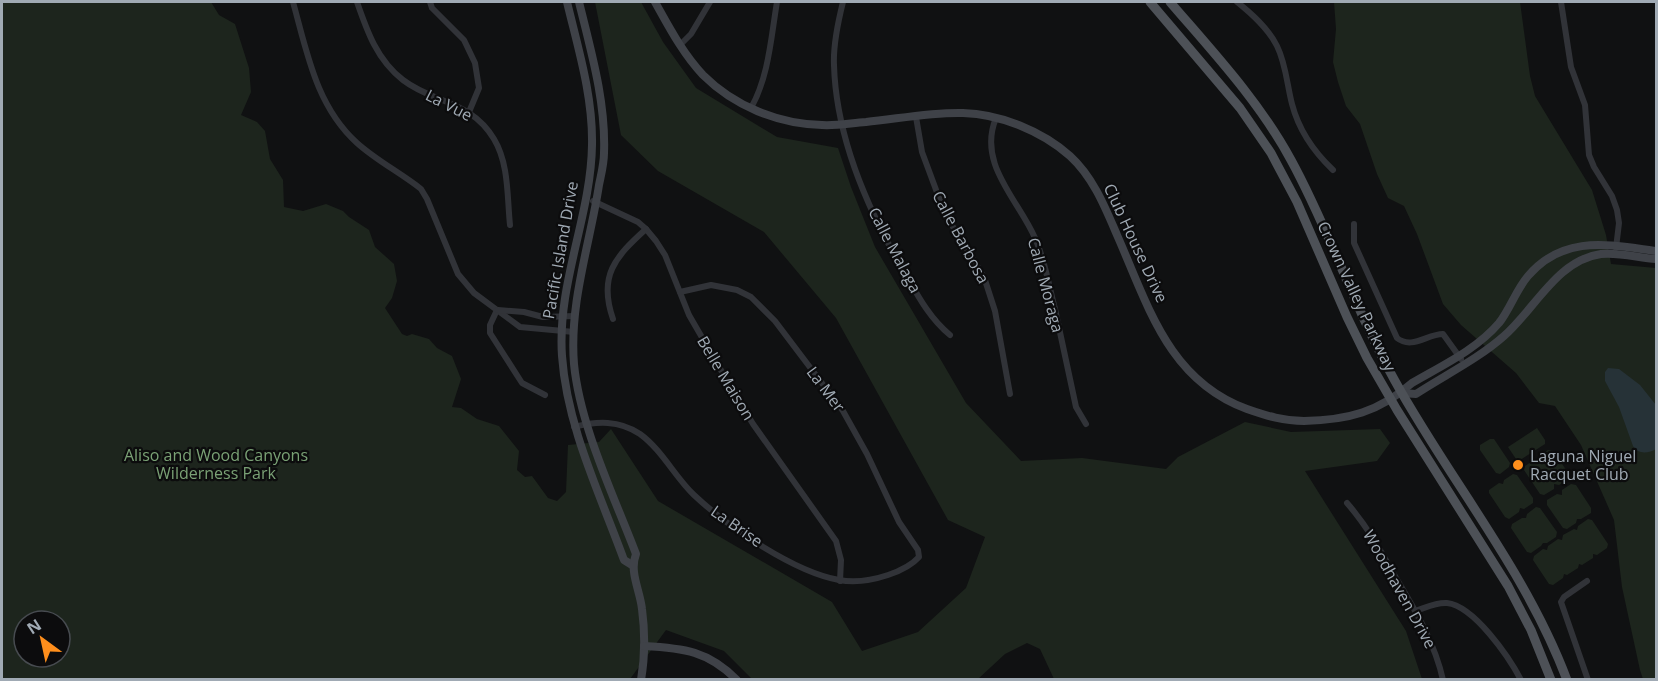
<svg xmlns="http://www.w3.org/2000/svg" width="1658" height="681" font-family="'Open Sans',sans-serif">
<rect width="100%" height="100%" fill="#101112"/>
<g fill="#1d251d" fill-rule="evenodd">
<path d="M2 2H211L219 15 235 24 249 68 251 92 241 115 257 122 265 131 270 159 283 180 284 207 303 211 326 204 343 211 349 217 369 230 375 247 394 264 397 281 392 298 385 308 402 334 407 336 412 334 429 339 437 348 452 356 461 379 452 407 461 408 477 419 499 426 519 451 517 470 525 477 532 476 548 498 557 501 566 492 568 445 599 442 611 429 658 501 832 602 862 651 918 632 966 588 985 537 948 520 836 318 764 232 658 171 621 135 595 2H641L663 42 696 88 777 137 838 148 851 187 875 247 966 403 1021 461 1082 458 1166 469 1178 457 1245 422 1291 432 1380 429 1390 443 1377 461 1305 471 1406 631 1422 679H1054L1040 649 1027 643 1005 654 978 679H752L724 651 666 630 630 679H2ZM24 621H60V657H24Z"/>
<polygon points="1334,2 1520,2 1530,76 1535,96 1592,190 1606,235 1611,264 1656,268 1656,679 1643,679 1640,670 1622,587 1614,520 1581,445 1555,406 1539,403 1516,373 1461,325 1443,304 1417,234 1404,206 1388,198 1377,174 1360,124 1346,106 1338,82 1333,62 1336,29"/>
<polygon points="1537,428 1545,440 1545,444 1520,460 1516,459 1508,447"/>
<polygon points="1490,439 1494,439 1510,463 1509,467 1500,474 1496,473 1480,450 1480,445"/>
<polygon points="1548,450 1553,451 1569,474 1568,479 1559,485 1554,484 1554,489 1544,495 1540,494 1524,470 1525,466 1534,460 1538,460 1539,456"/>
<polygon points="1513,474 1517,475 1533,498 1533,503 1524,509 1520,508 1519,512 1509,519 1505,517 1489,493 1489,490 1499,483 1503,484 1504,480"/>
<polygon points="1571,484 1576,485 1591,508 1591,513 1581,519 1577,519 1576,523 1567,529 1563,528 1547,505 1547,500 1557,494 1562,495 1562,490"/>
<polygon points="1536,507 1540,508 1557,532 1556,537 1547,543 1543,543 1541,546 1531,553 1527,552 1511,528 1512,524 1522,518 1526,518 1527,514"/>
<polygon points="1588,519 1592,520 1608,544 1607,548 1597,555 1593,554 1593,558 1582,565 1579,564 1578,568 1567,575 1564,574 1563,578 1553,585 1549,584 1533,560 1534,556 1543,549 1547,550 1548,546 1558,539 1562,540 1563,535 1574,529 1577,530 1578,526"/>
</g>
<path fill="#263237" d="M1608 368 1619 369 1640 385 1656 405V449C1648 454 1637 454 1633 446L1619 407 1605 381V372Z"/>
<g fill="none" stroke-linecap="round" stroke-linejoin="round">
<g stroke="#313338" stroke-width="6">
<path d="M293 2C307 52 316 106 357 143 377 161 401 173 421 189L427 199 458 274 474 293 520 327 574 332"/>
<path d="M357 2C367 31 377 60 403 80 434 104 471 100 494 139 509 164 507 196 510 225"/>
<polyline points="430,2 432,8 464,40 475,63 479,88 469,112"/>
<path d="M843 2C838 22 833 44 834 65 836 135 867 208 902 268 916 292 928 317 950 335"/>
<path d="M1237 2C1252 14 1268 28 1277 46 1286 64 1287 85 1292 104 1299 131 1313 151 1333 170"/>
<polyline points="1561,2 1571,67 1585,105 1589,155 1594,167 1612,196 1617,210 1619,223 1616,248"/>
<polyline points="680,45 691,34 710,2"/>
<path d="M751 108C769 76 771 37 777 2"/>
<polyline points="916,117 922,152 945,214 984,277 995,311 1010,394"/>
<path d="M996 118C977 164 1018 199 1035 238 1045 260 1049 286 1055 309 1062 342 1069 374 1076 407L1086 424"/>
<polyline points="593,201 638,222 646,229 656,241 665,255 689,315 729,384 753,424 836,541 841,560 840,581"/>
<path d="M1354 224V243L1397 338C1412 350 1427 334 1443 334L1461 359"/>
<polyline points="497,310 490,325 490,333 522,383 545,395"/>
<polyline points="498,310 524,312 543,317 575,316"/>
<path d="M613 319C598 276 615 257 646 229"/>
<path d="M574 427C597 421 619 420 640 434 662 450 675 477 694 495 728 527 794 572 839 580 855 583 873 580 888 575 900 571 911 566 919 557L918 550 899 522 867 454 843 411 775 321 751 297 737 290 711 285 680 292"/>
<path d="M1347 503C1367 526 1381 551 1396 578 1415 610 1435 643 1443 680"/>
<polyline points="1587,581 1564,597 1561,602 1588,680"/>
<path d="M1415 611C1425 608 1436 602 1447 603 1474 606 1509 657 1521 680"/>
</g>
<g stroke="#3f4248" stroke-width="8">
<path d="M567 2C578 48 593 96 592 145 591 216 557 283 562 356 567 427 600 494 624 560L632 565"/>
<path d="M579 2C591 51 606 102 604 153 604 164 601 175 599 185 590 244 569 303 574 364 580 426 614 496 636 554 629 572 640 590 642 609 645 632 645 657 641 680"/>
<path d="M655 2C669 27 683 54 703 75 734 106 778 124 822 125 836 126 851 123 866 122 897 119 931 112 963 113 1000 114 1042 131 1070 156 1093 177 1105 207 1117 235 1148 305 1168 380 1247 409 1267 416 1284 421 1304 421 1348 420 1379 412 1412 383 1441 366 1476 350 1499 323 1510 309 1516 290 1528 276 1564 234 1609 245 1656 251"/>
<path d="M1402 393 1416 394C1445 375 1478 359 1504 336 1535 309 1557 260 1601 254 1619 252 1639 258 1656 259"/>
<path d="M644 646C684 648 708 651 737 680"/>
</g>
<g stroke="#4d5157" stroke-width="9">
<polyline points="1150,2 1240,108 1271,153 1297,202 1347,317 1367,358 1397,410 1508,586 1531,630 1551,680"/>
<path d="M1170 2C1213 52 1259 101 1291 160 1330 231 1355 310 1395 381 1451 482 1526 571 1567 680"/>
</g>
</g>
<circle fill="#ff8f1c" stroke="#0c0c0d" stroke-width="2" cx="1518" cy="465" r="6"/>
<g text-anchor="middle" stroke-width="4.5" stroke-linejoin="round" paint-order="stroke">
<g font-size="16" fill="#a0aab4" stroke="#0c0c0d">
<text transform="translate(449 105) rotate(27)" y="6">La Vue</text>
<text transform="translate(961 237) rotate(62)" y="6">Calle Barbosa</text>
<text transform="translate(1136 243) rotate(65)" y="6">Club House Drive</text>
<text transform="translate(560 250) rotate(-80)" y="6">Pacific Island Drive</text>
<text transform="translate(895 250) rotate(62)" y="6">Calle Malaga</text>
<text transform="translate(1046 285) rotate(75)" y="6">Calle Moraga</text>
<text transform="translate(1357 296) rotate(65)" y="6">Crown Valley Parkway</text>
<text transform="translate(726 378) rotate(59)" y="6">Belle Maison</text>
<text transform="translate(826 389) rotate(53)" y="6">La Mer</text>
<text transform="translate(737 526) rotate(35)" y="6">La Brise</text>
<text transform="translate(1400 589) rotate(61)" y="6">Woodhaven Drive</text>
</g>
<g font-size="16" fill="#7aa175" stroke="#0c0c0d">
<text x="216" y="461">Aliso and Wood Canyons<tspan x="216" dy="18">Wilderness Park</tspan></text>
</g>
<g font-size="16" fill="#a0aab4" stroke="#0c0c0d" text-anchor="start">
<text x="1530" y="462">Laguna Niguel<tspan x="1530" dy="18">Racquet Club</tspan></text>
</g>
</g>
<rect width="1658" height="681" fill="none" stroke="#a0aab4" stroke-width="6"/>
<g transform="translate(42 639) rotate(327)"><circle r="28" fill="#0c0c0d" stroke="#474b50" stroke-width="1.5"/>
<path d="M0-4.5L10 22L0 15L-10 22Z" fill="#ff8f1c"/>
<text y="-9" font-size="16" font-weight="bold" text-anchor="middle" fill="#a0aab4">N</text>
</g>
</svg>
